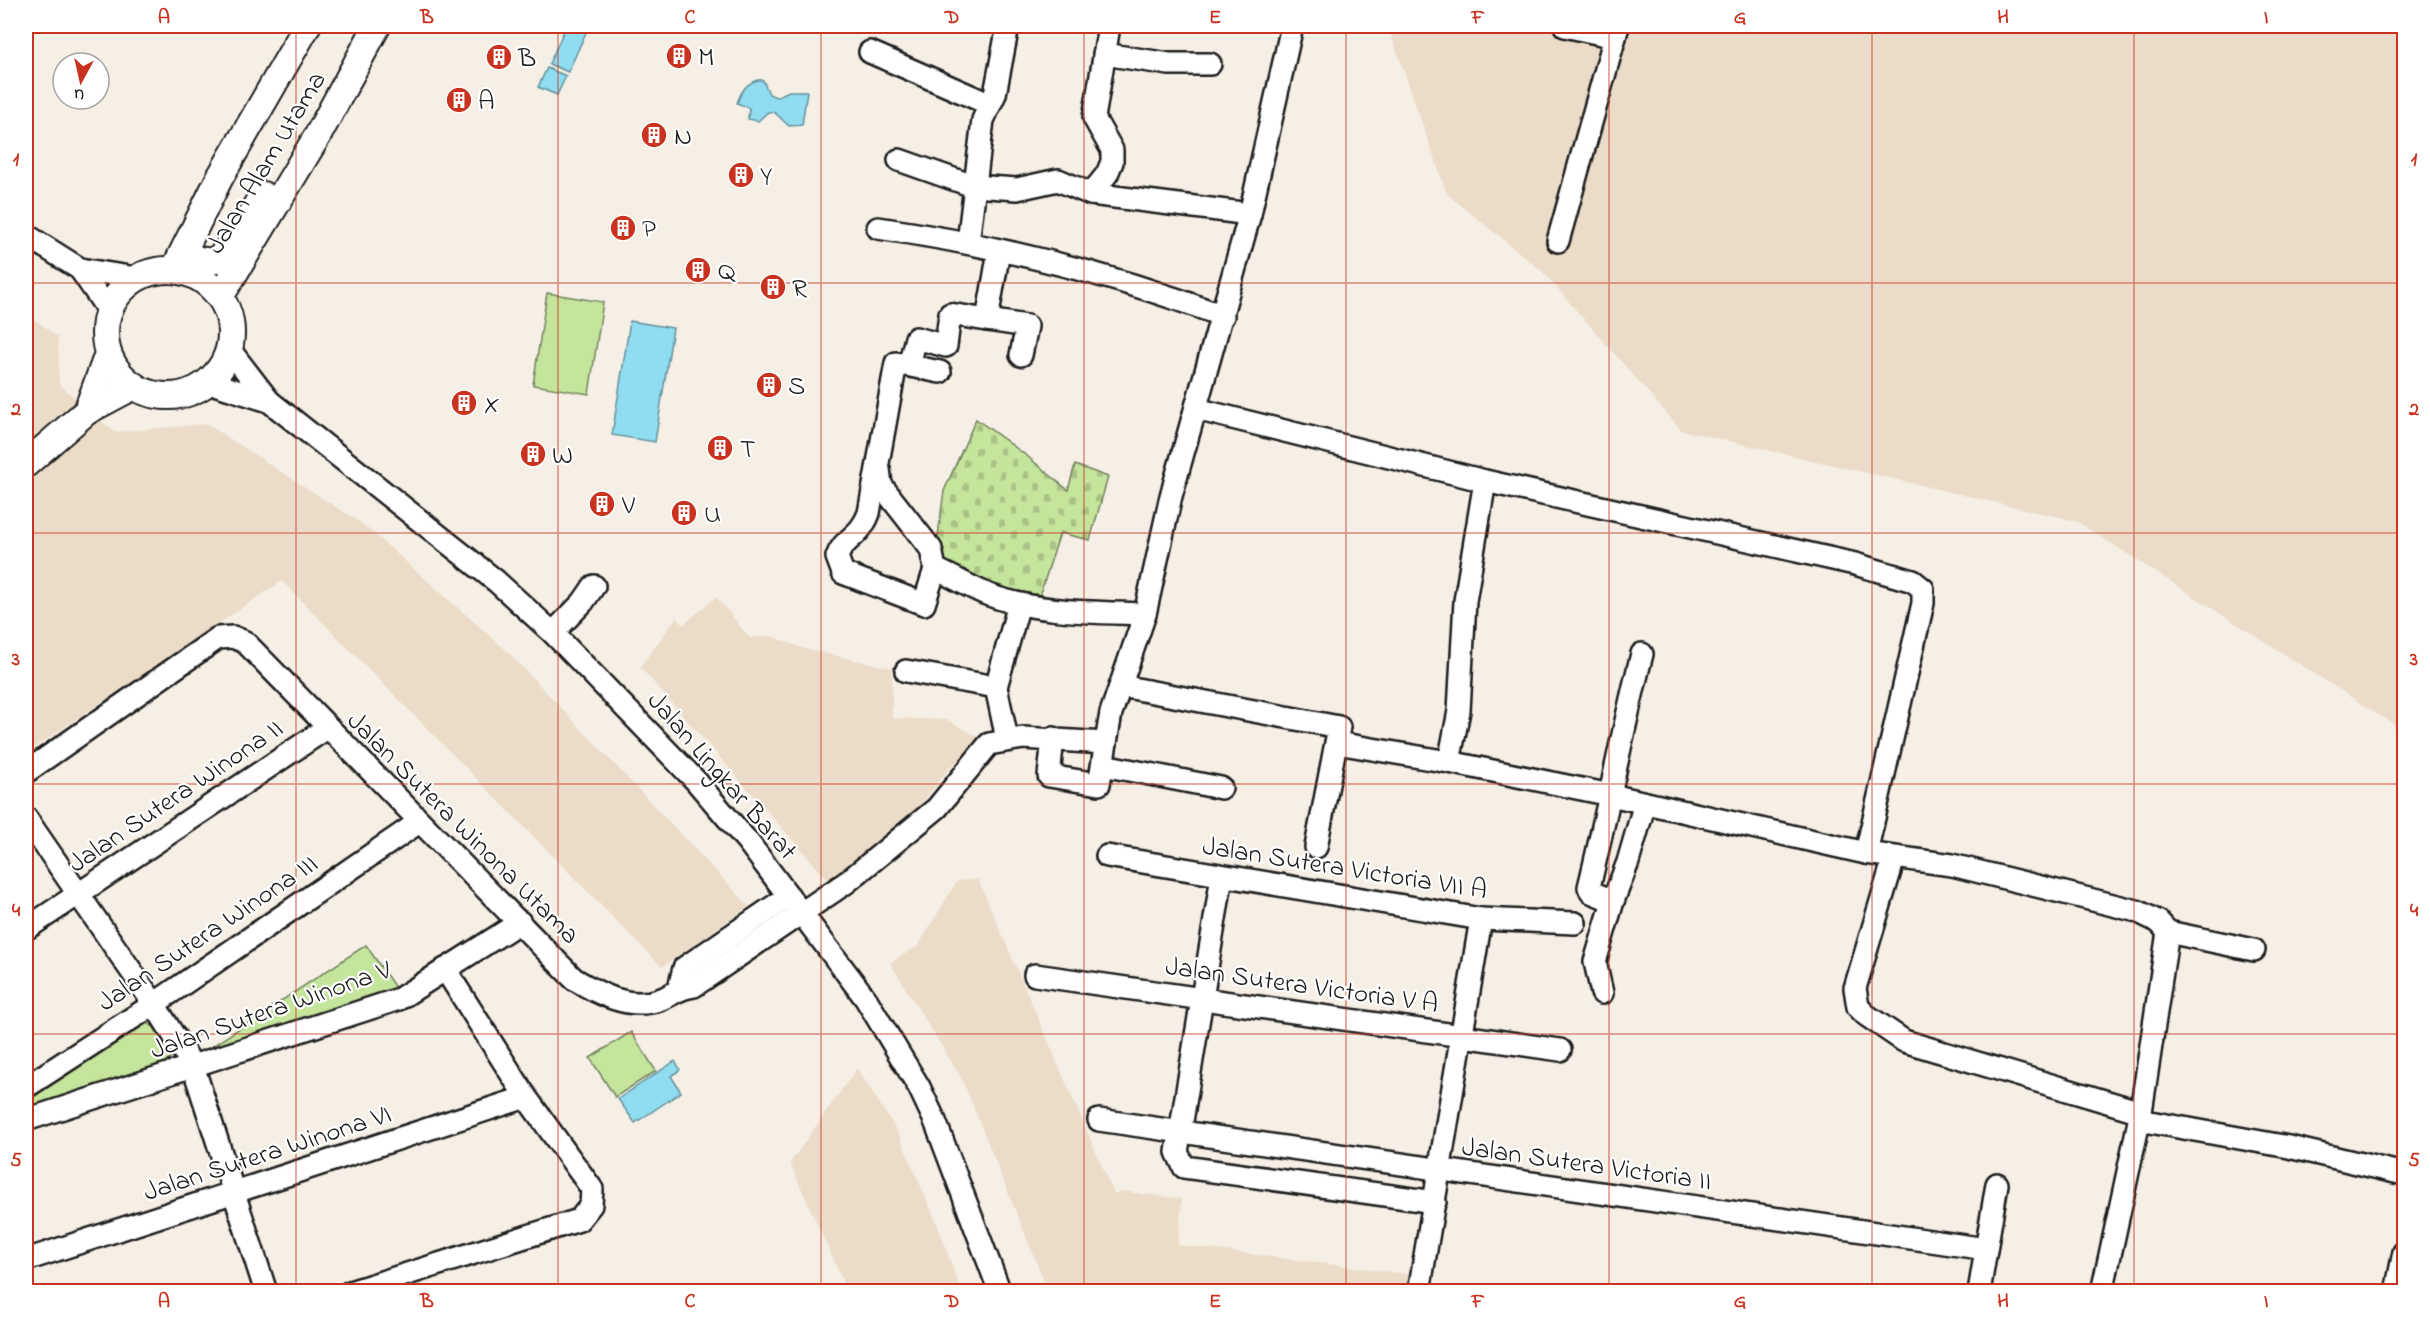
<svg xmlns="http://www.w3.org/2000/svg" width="2430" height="1317" font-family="'Indie Flower',sans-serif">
<defs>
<pattern id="cemetery-stones" width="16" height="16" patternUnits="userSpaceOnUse" patternTransform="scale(1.5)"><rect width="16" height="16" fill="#c5e49c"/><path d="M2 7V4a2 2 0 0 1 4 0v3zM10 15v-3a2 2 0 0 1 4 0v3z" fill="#a9c386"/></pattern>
</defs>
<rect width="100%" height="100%" fill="#f5efe6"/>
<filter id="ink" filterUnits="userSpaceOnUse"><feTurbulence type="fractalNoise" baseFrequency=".0167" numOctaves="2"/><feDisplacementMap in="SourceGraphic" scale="12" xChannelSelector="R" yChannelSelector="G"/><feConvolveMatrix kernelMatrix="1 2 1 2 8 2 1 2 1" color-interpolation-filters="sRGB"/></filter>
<g filter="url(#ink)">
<g fill="#eadcc8">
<polygon points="1388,26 2404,26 2404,731 2076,521 1681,430 1542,271 1447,194"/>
<polygon points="26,313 58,337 59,384 114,432 207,424 364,525 507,651 749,906 662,967 282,581 26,753"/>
<polygon points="716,597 750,638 771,636 805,649 892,668 892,718 947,720 984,740 950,767 915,812 829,881 640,667 677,617 683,625"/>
<polygon points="978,879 1114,1194 1121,1191 1182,1199 1178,1245 1408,1274 1406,1291 1048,1291 962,1079 890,963 918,946 957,881"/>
<polygon points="857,1068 898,1133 936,1221 961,1291 847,1291 790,1163"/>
</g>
<g fill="#c5e49c" stroke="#70805c" stroke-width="1.5">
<polygon points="547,293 603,302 589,394 533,385"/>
<polygon points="366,945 396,989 205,1051"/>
<path d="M147 1023C159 1028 171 1044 171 1057L165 1065 26 1108V1102L140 1024Z"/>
<polygon points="631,1032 656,1071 615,1097 590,1058"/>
</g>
<polygon fill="url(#cemetery-stones)" stroke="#70805c" stroke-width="1.5" points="976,419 1027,456 1068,490 1075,465 1108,477 1090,540 1060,533 1039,598 1003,591 935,558 944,491"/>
<g fill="#90dcf0" stroke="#628f9b" stroke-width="1.5">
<polygon points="566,26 589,26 568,72 549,64"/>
<polygon points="547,68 566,76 557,95 538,87"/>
<path d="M758 80H763L769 94 776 97 789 91H807L802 125 789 126 774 112H768L758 121 748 119 749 108 737 103C741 92 746 83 758 80Z"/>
<polygon points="630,321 673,328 655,442 612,435"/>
<polygon points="675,1061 680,1070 671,1076 681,1092 635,1123 618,1099"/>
</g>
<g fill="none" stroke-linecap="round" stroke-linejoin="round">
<g stroke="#1c1c1c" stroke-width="26">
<g id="minor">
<polyline points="1565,26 1615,37"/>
<polyline points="870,52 989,104"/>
<polyline points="1104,54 1169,64 1210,64"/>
<polyline points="899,160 973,186 1017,189 1058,180 1091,194 1250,214"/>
<polyline points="1091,194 1107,174 1112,162 1112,150 1094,118 1109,26"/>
<path d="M878 228C996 245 1112 274 1223 316"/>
<polyline points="26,235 80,269 108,310"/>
<polyline points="1558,241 1618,26"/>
<polyline points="968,243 983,120 995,94 1008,26"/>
<polyline points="80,269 136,278"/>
<polyline points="987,320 1027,326 1021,355"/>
<polyline points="229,349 269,401 496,581 553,633 695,780 748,842 866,999 919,1087 935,1121 1000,1292"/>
<polyline points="909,365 916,338 946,346 950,314 987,320 999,251"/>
<path d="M940 372 896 363 869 513C860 538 843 538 837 557L843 573 924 604 935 569C954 577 971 588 989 595 1038 613 1093 612 1145 614"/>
<polyline points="208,382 269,401"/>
<polyline points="1196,409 1485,481 1855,564 1913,581 1923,589 1923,603 1866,853"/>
<polyline points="879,469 881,485 931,549 935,569"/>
<polyline points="553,633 583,602 594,586"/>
<polyline points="906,671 996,687"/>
<polyline points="1121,686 1339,727 1316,847"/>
<polyline points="1053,738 1049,776 1099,784 1111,713 1145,614 1171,496 1250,214 1292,26"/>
<polyline points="1007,739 996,687 1019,604"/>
<polyline points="1337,743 1449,762 1611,795 1866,853 1952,865 2137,911 2159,922 2168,932 2141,1112 2102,1292"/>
<polyline points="1449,762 1459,711 1465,601 1485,481"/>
<polyline points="1103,765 1221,788"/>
<path d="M26 772 218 638 233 637 245 642 574 979C599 994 629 1010 659 1000 673 995 677 988 694 986L847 882 937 808 989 744 1023 738 1106 743"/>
<polyline points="26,818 154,1004 193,1066 266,1292"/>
<polyline points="1107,856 1481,919 1575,923"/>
<polyline points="1894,858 1855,988 1858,1007 1866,1015 1904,1041 2141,1112"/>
<polyline points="1222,876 1177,1152 1184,1167 1435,1202"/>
<polyline points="1613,901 1628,862 1645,803"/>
<polyline points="26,929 327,728"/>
<polyline points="2168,932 2254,950"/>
<polyline points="1035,975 1560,1050"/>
<polyline points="679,988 684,968 789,896"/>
<path d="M1602 993 1595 962 1613 901 1591 892 1589 887C1608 810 1622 731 1642 654"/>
<polyline points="26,1087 154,1004 419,822"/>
<polyline points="26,1120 399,999 520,922"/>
<polyline points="1099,1120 1986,1249"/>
<polyline points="2139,1120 2289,1147 2404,1174"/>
<polyline points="26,1260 526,1097"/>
<polyline points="350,1292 579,1220 591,1205 592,1189 526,1097 445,969"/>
<polyline points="1419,1292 1481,919"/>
<polyline points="1979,1292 1997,1184"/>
<polyline points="2396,1292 2404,1252"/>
</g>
</g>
<g stroke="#1c1c1c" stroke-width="30">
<g id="major">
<path d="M186 247 192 258C200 260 207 263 215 260 230 253 253 210 263 195"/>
<polyline points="174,270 220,177 307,26"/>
<circle cx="168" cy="333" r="63"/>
<polyline points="220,297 318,135 377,26"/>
<polyline points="87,411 108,354"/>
<polyline points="26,464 87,411 134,386"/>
</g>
</g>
<use href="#minor" stroke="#fff" stroke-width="21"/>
<use href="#major" stroke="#fff" stroke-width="26"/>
</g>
</g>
<path fill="none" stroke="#c8321e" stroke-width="1.5" stroke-opacity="0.55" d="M296 26V1292M558 26V1292M821 26V1292M1084 26V1292M1346 26V1292M1609 26V1292M1872 26V1292M2134 26V1292M26 283H2404M26 533H2404M26 784H2404M26 1034H2404"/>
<defs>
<g id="building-disc" transform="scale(1.35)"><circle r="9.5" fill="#c8321e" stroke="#fff"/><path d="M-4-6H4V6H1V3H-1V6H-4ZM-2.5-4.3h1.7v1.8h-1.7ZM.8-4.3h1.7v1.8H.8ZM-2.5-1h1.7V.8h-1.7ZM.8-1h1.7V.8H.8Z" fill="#fff"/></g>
</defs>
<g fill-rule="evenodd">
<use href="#building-disc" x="679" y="56"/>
<use href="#building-disc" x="499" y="57"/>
<use href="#building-disc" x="459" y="100"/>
<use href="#building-disc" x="654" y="135"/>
<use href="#building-disc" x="741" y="175"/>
<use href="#building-disc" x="623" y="228"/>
<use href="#building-disc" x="698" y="270"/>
<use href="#building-disc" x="773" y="287"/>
<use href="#building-disc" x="769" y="385"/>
<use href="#building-disc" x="464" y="403"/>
<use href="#building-disc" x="720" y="448"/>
<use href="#building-disc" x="533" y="454"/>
<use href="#building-disc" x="602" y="504"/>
<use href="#building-disc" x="684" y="513"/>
</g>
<g text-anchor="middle" stroke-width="4.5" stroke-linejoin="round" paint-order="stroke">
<g font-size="27" fill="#1c1c1c" stroke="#fff" text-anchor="start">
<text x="698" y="65">M</text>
<text x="518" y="66">B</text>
<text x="478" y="109">A</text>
<text x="674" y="144">N</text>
<text x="760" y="184">Y</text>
<text x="642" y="237">P</text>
<text x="718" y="279">Q</text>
<text x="792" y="296">R</text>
<text x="788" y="394">S</text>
<text x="484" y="412">X</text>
<text x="740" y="457">T</text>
<text x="552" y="463">W</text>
<text x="622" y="513">V</text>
<text x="704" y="522">U</text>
</g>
<g font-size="27" fill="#1c1c1c" stroke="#fff">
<text transform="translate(265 162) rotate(-59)" y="9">Jalan Alam Utama</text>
<text transform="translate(723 775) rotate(49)" y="9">Jalan Lingkar Barat</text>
<text transform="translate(175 795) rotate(-34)" y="9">Jalan Sutera Winona II</text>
<text transform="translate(464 827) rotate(45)" y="9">Jalan Sutera Winona Utama</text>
<text transform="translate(1345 867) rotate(9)" y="9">Jalan Sutera Victoria VII A</text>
<text transform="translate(207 932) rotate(-34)" y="9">Jalan Sutera Winona III</text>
<text transform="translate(1302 984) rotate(8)" y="9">Jalan Sutera Victoria V A</text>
<text transform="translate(270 1009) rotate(-19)" y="9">Jalan Sutera Winona V</text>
<text transform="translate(267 1152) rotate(-18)" y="9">Jalan Sutera Winona VI</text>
<text transform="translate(1587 1163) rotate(8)" y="9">Jalan Sutera Victoria II</text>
</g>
</g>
<rect width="2430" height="1317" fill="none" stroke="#fff" stroke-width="66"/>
<g transform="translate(81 81) rotate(188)"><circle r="28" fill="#ffffff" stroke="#a4a4a4" stroke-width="1.5"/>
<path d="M0-4.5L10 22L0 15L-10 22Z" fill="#c8321e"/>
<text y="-9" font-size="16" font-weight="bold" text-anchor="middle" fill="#1c1c1c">U</text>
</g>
<rect x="33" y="33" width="2364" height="1251" fill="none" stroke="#c8321e" stroke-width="2"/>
<g font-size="20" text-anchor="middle" font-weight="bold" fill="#c8321e">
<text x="164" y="23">A</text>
<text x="427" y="23">B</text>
<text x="690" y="23">C</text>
<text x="952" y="23">D</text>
<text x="1215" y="23">E</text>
<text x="1478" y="23">F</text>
<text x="1740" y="23">G</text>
<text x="2003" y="23">H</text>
<text x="2266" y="23">I</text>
<text x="16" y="165">1</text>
<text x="2414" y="165">1</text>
<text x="16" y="415">2</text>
<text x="2414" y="415">2</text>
<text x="16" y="665">3</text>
<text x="2414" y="665">3</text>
<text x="16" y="916">4</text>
<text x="2414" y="916">4</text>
<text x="16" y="1166">5</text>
<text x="2414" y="1166">5</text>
<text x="164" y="1307">A</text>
<text x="427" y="1307">B</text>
<text x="690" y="1307">C</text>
<text x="952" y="1307">D</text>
<text x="1215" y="1307">E</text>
<text x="1478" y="1307">F</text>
<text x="1740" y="1307">G</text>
<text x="2003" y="1307">H</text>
<text x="2266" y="1307">I</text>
</g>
</svg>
